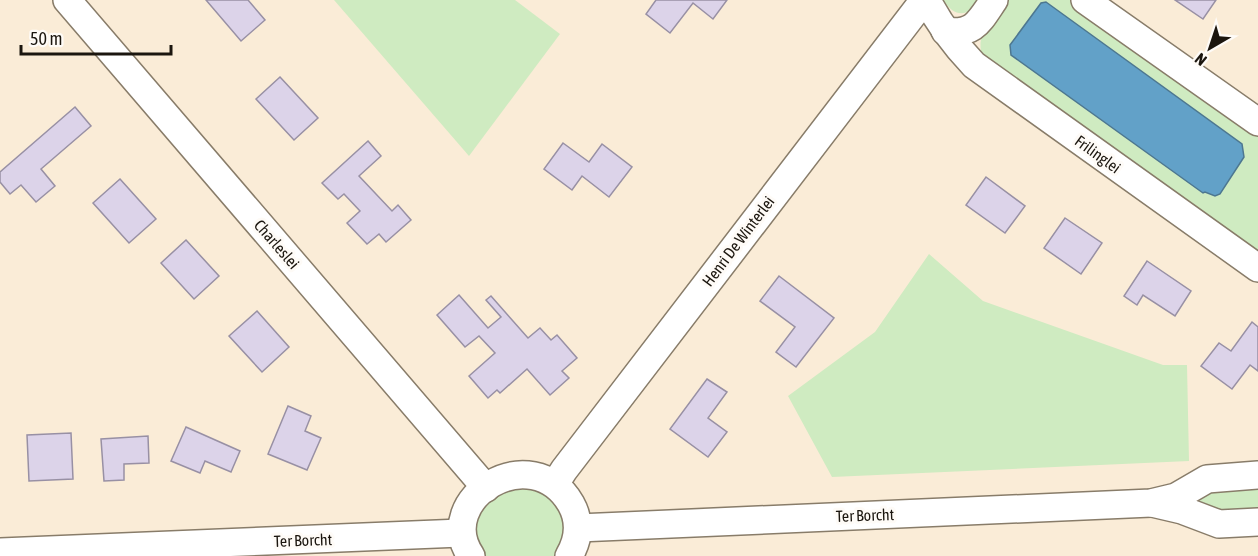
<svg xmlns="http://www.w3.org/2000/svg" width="1258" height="556" font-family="'Asap Condensed',sans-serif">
<rect width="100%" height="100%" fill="#faecd7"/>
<g fill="#cfebc1">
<polygon points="334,0 515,0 560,34 469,156"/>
<path d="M943 0H984C969 14 957 21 943 0Z"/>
<path d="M1006 0H1075L1258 131V256L982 55C975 33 994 17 1006 0Z"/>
<polygon points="929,254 983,301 1163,365 1187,365 1189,461 832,477 788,396 875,332"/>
<polygon points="1258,481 1258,515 1203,509 1200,501 1203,490"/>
<polygon points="523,483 559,502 568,527 560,556 483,556 475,537 478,514 491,495"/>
</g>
<polygon fill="#62a1c8" stroke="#4d7790" stroke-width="1.5" points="1046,2 1242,144 1244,157 1220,194 1215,196 1205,192 1203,193 1011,55 1010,45 1041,3"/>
<g fill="#dcd3e9" stroke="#9890a4" stroke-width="1.5">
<polygon points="206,0 248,0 265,20 241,41"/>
<polygon points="656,0 727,0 713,19 693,3 670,33 646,14"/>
<polygon points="1175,0 1216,0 1203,19"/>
<polygon points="280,77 318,118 294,140 256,99"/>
<polygon points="75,107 91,126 41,169 55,186 36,202 21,185 10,194 0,182 0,172"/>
<polygon points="368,141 381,156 359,176 392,211 398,205 411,220 386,242 379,234 367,244 347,223 360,211 344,194 338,199 322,183"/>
<polygon points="563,143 589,162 602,144 632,167 609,197 582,176 572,190 544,169"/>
<polygon points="986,177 1025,206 1005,233 966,205"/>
<polygon points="120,179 156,219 129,243 93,203"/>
<polygon points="1065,218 1102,243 1081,274 1044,248"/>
<polygon points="186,240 219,276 194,299 161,263"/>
<polygon points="1147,261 1191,291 1175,316 1143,295 1137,305 1124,296"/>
<polygon points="779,276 834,318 796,367 776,352 795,327 760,301"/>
<polygon points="459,295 488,328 501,317 486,300 491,296 528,338 540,328 551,340 557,335 577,358 562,371 569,378 550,395 527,369 500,393 497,390 488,398 469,376 495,353 479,336 465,347 437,315"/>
<polygon points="257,311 289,347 262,372 229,336"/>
<polygon points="1252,322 1258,327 1258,371 1250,365 1232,389 1201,366 1219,343 1231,351"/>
<polygon points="707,379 727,392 708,418 727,432 708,457 670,429"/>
<polygon points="288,406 311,416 305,431 321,438 307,470 268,454"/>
<polygon points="186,427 240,451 231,472 205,461 200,473 171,461"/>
<polygon points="71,433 73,479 29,481 27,435"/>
<polygon points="148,436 149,463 124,464 124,480 104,481 101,439"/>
</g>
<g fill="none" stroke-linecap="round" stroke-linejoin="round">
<g stroke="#887c69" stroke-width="30">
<g id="minor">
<polyline points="67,0 486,488"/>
<path d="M927 0C939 24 955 45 974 65L1258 268"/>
<polyline points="1085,0 1258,122"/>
<path d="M945 31C974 35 979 22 994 0"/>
<polyline points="555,484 564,470 924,0"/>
<polyline points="1152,503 1182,510 1219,524 1258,522"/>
<polyline points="578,528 1151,503 1176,497 1207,479 1258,475"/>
<polyline points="0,552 461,533"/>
<path d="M471 556C432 499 532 437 571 504 581 522 579 539 569 556"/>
</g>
</g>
<use href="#minor" stroke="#fff" stroke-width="27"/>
</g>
<g text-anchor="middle" stroke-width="6" stroke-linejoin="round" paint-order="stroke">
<g font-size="16" fill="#1b160f" stroke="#fefbf7">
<text transform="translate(1098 154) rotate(36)" y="6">Frilinglei</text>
<text transform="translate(738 241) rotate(-53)" y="6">Henri De Winterlei</text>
<text transform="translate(277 244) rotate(49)" y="6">Charleslei</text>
<text transform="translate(865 515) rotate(-2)" y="6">Ter Borcht</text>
<text transform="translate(303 540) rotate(-2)" y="6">Ter Borcht</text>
</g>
</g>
<g transform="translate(1210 48) rotate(219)" stroke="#fefbf7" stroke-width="4.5" paint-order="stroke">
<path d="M0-4.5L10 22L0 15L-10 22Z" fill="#1b160f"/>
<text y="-9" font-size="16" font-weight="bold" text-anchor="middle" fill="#1b160f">N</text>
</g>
<path d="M21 45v9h150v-9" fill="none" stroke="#1b160f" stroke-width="3"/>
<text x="30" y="45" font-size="18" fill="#1b160f" stroke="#fefbf7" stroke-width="4.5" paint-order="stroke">50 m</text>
</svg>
